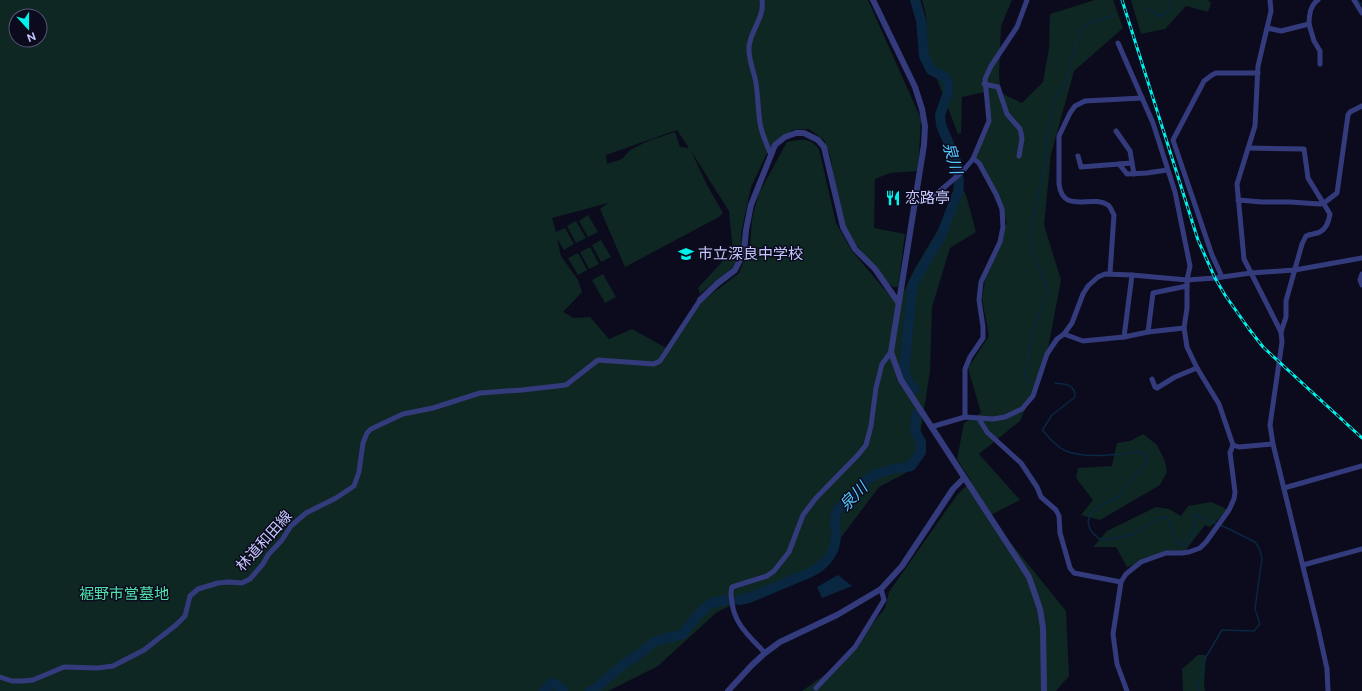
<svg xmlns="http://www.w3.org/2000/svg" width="1362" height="691" font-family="Figtree,'Noto Sans JP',sans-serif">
<rect width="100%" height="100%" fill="#0b0b1d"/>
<g fill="#0e2722" fill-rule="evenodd">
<path d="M0 0H868L921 119 918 171 890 173 875 179 874 228 905 234 898 287H894L889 284 854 242 844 224 838 199 830 155 824 140 809 129 792 130 768 151 751 187 741 234 742 248 734 266 700 294 698 288 733 250 729 211 691 151 707 185 723 213 719 217 625 267 600 209 608 203 552 218 556 232 565 228 574 244 564 250 557 238 561 256 578 280 582 292 563 312 574 318 590 317 609 339 632 329 668 349 700 303 739 273 750 245 752 219 759 193 787 142C802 139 809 137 819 149L836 223 852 251 892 298 903 293 914 270 939 228 953 191 959 182 966 195 976 232 950 248 932 307 930 371 915 468 879 487 821 564 717 612 658 666 608 691H0ZM16 16H40V40H16ZM677 130 689 148 680 147 675 132 648 141 630 150 622 159 607 164 606 155Z"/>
<polygon points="922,0 1012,0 1001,26 999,75 1001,93 1022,103 1043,82 1049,48 1050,14 1095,0 1113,0 1123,28 1074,71 1051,154 1044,225 1061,280 1046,359 1020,421 979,454 1020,500 989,516 1066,611 1069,676 1056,691 802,691 841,663 885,608 889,592 957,495 971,481 957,459 964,423 981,413 968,368 989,336 982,299 985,280 1007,222 975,160 989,119 985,92 962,97 961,133 958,134 928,56 926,15"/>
<polygon points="1131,0 1208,0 1211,3 1208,12 1186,6 1165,29 1141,34"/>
<polygon points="588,215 598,232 588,237 579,221"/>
<polygon points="576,221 586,238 576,243 567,226"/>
<polygon points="601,240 611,257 601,262 592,245"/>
<polygon points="590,247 599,264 589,269 580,252"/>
<polygon points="578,253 587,270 578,275 568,258"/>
<polygon points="603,274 616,297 605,303 592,280"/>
<polygon points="1143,434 1157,445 1165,461 1167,472 1160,485 1100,520 1081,515 1093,500 1076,478 1078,468 1112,466 1117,443 1130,441"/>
<polygon points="1211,502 1229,510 1210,527 1205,525 1185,551 1166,553 1127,567 1116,547 1093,547 1107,531 1156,507 1169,509 1181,516 1188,506"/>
<polygon points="1198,655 1206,655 1204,686 1205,691 1183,691 1182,669"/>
</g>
<polygon fill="#0a2741" points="838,575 852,586 822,598 817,587"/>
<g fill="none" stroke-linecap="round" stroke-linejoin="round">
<g stroke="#0a2741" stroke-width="1.5">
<polyline points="1357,0 1362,5"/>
<polyline points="1145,10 1148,9 1161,17 1171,8 1170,0"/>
<path d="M1031 383 1026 379 1025 371 1028 361 1031 336 1048 290 1031 246 1030 235 1045 165 1046 147 1053 105C1056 95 1062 88 1066 79 1073 59 1073 43 1085 25L1115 15"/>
<path d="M1055 383C1066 384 1075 384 1075 397L1052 415 1043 429V431C1049 438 1056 446 1064 450 1085 460 1117 454 1139 452L1146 455V462L1117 498 1101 505 1090 514 1088 523 1091 531 1098 538 1105 540 1125 536 1131 535 1144 528 1159 518 1167 517 1177 542 1186 546 1195 532V514L1229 529 1255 542 1259 548 1262 558 1255 609 1260 624 1254 631 1222 630 1206 657 1198 686 1199 691"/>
</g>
<g stroke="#0a2741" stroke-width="10">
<polyline points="915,0 921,20 924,56 931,70 945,77 948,83 948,92 940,115 941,125 956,161 959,183 958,192 941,236 913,284 910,309 904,373 908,382 915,389"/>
<path d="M739 600 749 598 809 573C826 565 837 551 836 532 835 526 834 519 836 514 839 506 847 502 853 496 858 491 862 484 867 480 879 470 896 469 911 466L921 452V442L915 431 916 415"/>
<polyline points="544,691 552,683 556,684 563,691"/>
<polyline points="590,691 595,689 624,664 641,653 654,642 666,638 673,637 683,634 694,619 705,608 711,603 727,600"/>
</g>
<g stroke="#343b7d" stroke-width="5">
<path d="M762 0C765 17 750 31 749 47 748 59 754 71 756 83 758 97 758 110 760 123 762 135 767 145 771 155"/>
<polyline points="1270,0 1271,11 1258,66 1255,126 1237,184 1244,259 1281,332 1282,342 1270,425 1273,444 1318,628 1327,669 1328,691"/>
<polyline points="1354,0 1362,13"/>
<polyline points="1309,24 1314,41 1320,51 1320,64"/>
<path d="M1267 28 1281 31 1309 24C1309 15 1310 5 1318 0"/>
<polyline points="984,84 998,87 1007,114 1020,129 1021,133 1022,139 1019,156"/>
<polyline points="1116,131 1130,151 1134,174"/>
<path d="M1248 148 1304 149 1308 178 1330 214C1329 220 1326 229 1320 232 1316 234 1310 234 1306 236L1302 244 1286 301V317L1281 332"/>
<polyline points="1078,156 1081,167 1132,163"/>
<polyline points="1119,164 1127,174 1147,173 1167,170"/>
<polyline points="916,199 926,199 934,196 962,172 973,159 989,121 985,79 991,66 1017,27 1027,0"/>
<polyline points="1238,200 1262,202 1290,202 1320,204 1324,203 1337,193 1348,115 1350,112 1362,106"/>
<path d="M1110 273 1114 215C1112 212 1111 207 1108 205 1091 194 1063 215 1059 184V136L1070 113 1075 106 1085 101 1142 98"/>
<polyline points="1362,274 1360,280 1362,285"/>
<polyline points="1222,277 1212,255 1173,140 1204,81 1212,75 1216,73 1258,73"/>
<polyline points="1184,328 1187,347 1197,368 1219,404 1233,445 1239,447 1273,444"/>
<polyline points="1148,332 1153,293 1187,286"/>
<polyline points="1064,334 1083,341 1124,337 1148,332 1184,328 1187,308 1187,280 1190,266 1175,192 1153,123 1118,43"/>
<polyline points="1124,337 1132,275"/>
<polyline points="1152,379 1155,387 1157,388 1175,377 1197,368"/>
<polyline points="965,417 965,369 970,357 983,338 983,327 979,300 981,282 1000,242 1003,227 1002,209 996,194 979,163 975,160 973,159"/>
<polyline points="979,419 987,432 1021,463 1037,487 1041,497 1056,510 1059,516 1060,533 1070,568 1074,573 1121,582"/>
<polyline points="931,427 965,417 993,419 1005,417 1022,409 1033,396 1047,354 1057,339 1064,334 1072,323 1083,294 1088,286 1098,277 1105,274 1132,275 1187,280 1215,278 1251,273 1295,270 1362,258"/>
<polyline points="1284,488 1362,466"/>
<polyline points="1303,565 1362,549"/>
<path d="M765 653C750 637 734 624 732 602 731 596 730 592 732 587L767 576 774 571 789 552 803 515 816 498 858 455 866 445 871 426 876 388 882 364 891 352"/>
<polyline points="0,677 12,681 23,681 33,680 64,667 98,668 113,666 144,650 176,625 185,616 190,596 198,589 218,583 229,582 242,583 250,579 263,564 268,555 282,540 291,526 299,519 306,513 336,498 354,486 359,472 363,443 367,433 371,429 403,414 433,408 480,393 522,390 566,385 598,360 654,364 660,361 700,300"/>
<polyline points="816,688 855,647 884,600 881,589"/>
<polyline points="1127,691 1117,664 1113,634 1121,582 1126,574 1141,562 1166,553 1182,553 1189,552 1200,548 1206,542 1229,510 1234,499 1235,492 1230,453 1233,445"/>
</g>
<g stroke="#343b7d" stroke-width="6">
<polyline points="873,0 915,87 922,109 925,126 924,145 891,352 901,380 1029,577 1040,609 1043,628 1044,691"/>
<polyline points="700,300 718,283 735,270 744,252 746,230 751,205 775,145 785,137 796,133 804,133 818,140 824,147 843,227 855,249 875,269 898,302"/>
<polyline points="728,691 751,666 765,653 780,642 837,615 881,589 902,566 953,489 964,478"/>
</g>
<g stroke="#00f1e9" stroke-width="3">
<polyline id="rail" points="1122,0 1198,240 1215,278 1225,295 1249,329 1263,347 1362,438"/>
</g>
<use href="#rail" stroke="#0b0b1d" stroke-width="1.5" stroke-dasharray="4.5" stroke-linecap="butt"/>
</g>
<defs>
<g id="restaurant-bare" transform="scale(1.2)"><path d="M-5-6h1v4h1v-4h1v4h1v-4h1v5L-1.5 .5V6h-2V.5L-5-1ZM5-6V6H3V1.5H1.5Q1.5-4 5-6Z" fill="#00f1e9" stroke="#0b0b1d" stroke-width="2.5" paint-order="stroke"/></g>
<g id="school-bare" transform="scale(1.2)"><path d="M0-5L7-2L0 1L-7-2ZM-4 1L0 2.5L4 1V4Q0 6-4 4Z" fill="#00f1e9" stroke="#0b0b1d" stroke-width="2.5" paint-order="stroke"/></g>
</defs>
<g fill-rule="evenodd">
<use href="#restaurant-bare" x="893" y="198"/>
<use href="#school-bare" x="686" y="254"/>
</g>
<g text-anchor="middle" stroke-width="3" stroke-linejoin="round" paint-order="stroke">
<g font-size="15" fill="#c6c7ff" stroke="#0b0b1d" text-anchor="start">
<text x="905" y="203">恋路亭</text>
<text x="698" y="259">市立深良中学校</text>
</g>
<g font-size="15" fill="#c6c7ff" stroke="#0b0b1d">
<text transform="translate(264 541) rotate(-48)" y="5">林道和田線</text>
</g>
<g font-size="15" fill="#50e1a9" stroke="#0b0b1d">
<text x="124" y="599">裾野市営墓地</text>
</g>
<g font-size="16" font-style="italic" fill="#54c7ff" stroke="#0b0b1d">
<text transform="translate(953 158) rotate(75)" y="6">泉川</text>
<text transform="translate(853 496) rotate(-46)" y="6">泉川</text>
</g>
</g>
<g transform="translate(28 28) rotate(159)"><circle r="19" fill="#0b0b1d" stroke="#565677"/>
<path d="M0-3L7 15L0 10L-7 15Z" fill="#00f1e9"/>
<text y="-6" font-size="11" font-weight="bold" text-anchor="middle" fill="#c6c7ff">N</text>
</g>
</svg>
